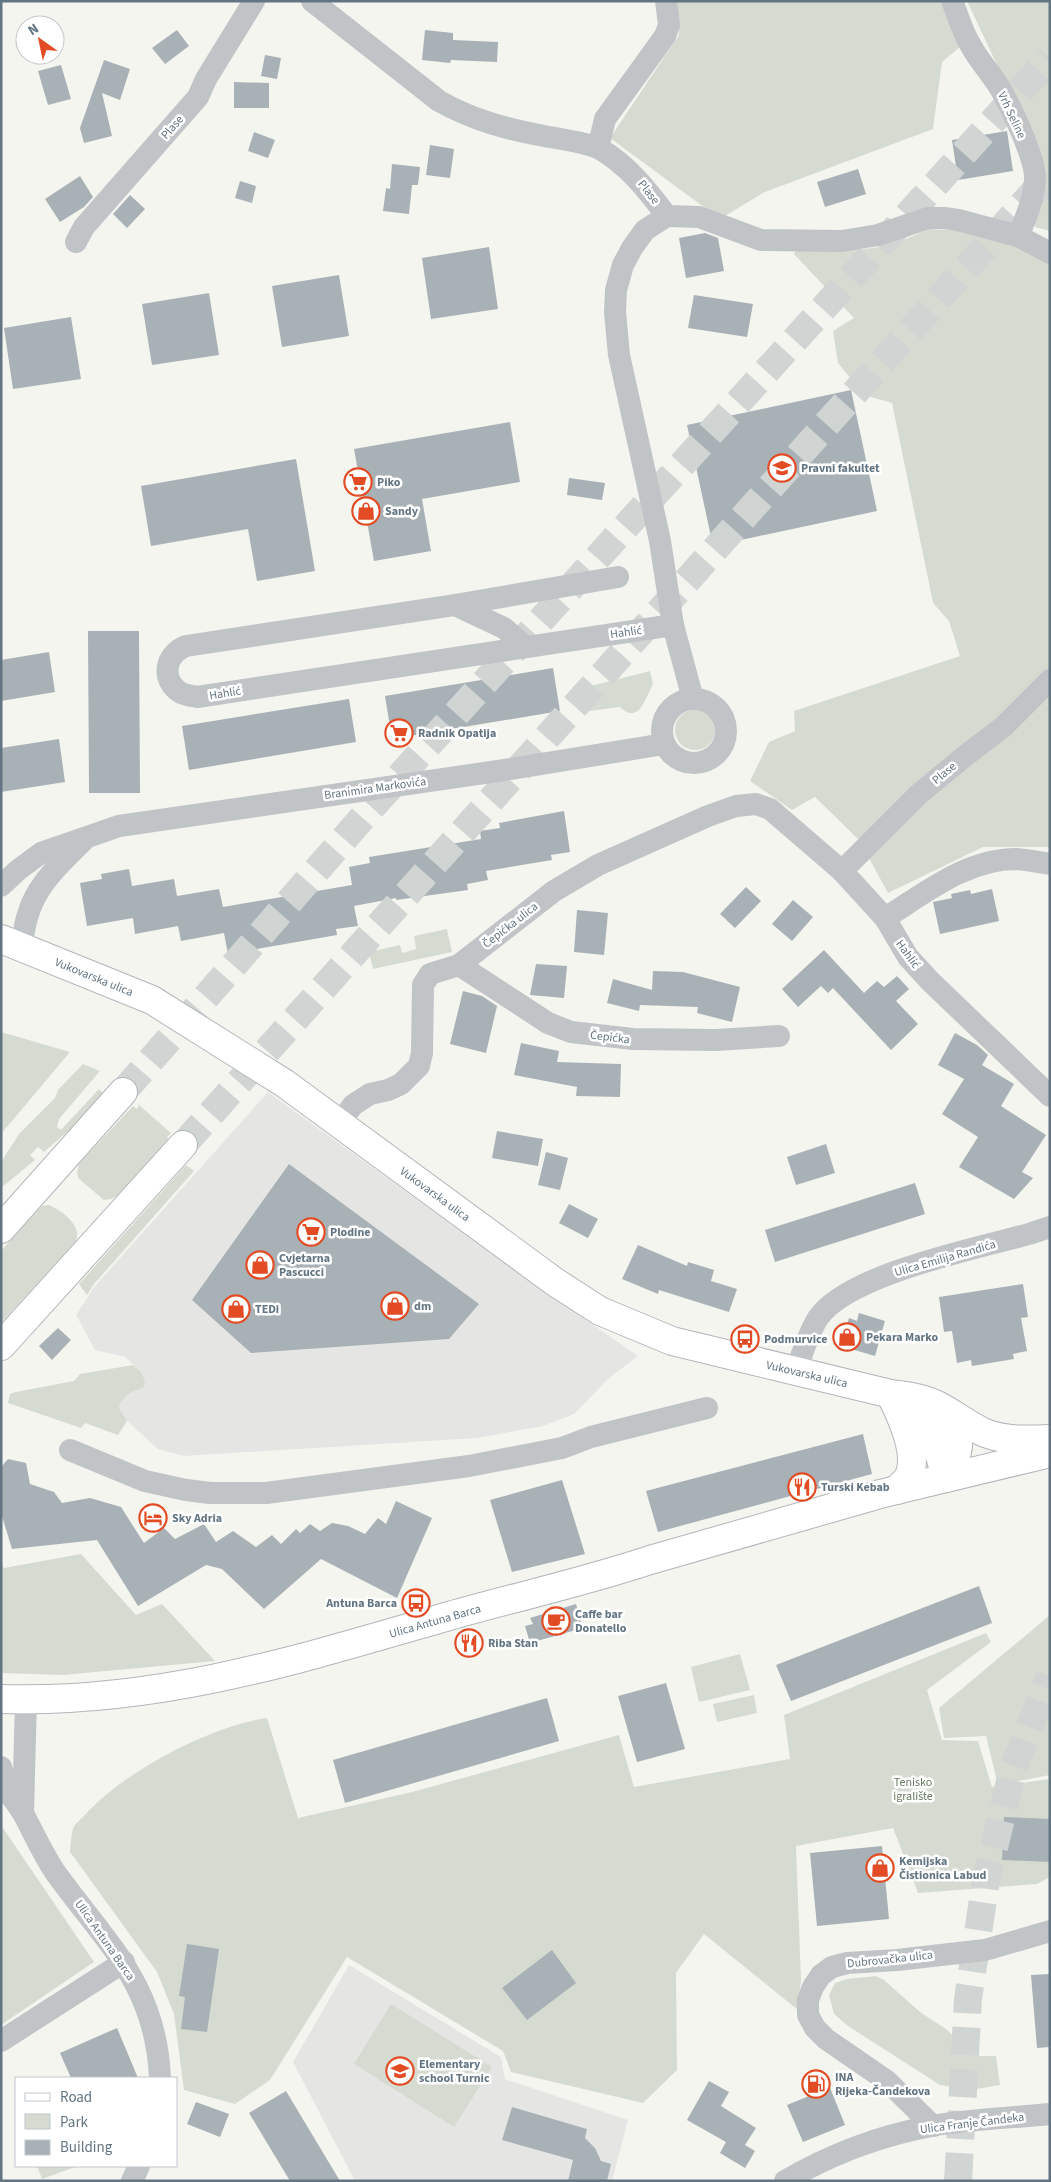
<svg xmlns="http://www.w3.org/2000/svg" width="1051" height="2182" font-family="'Source Sans 3',sans-serif">
<rect width="100%" height="100%" fill="#f5f5f0"/>
<g fill="#e5e6e4">
<polygon points="268,1092 514,1270 638,1356 608,1379 574,1414 543,1426 477,1438 184,1456 158,1449 127,1421 119,1408 122,1399 128,1393 143,1388 142,1373 125,1357 95,1350 76,1315 95,1286"/>
<polygon points="349,1965 501,2057 505,2079 628,2120 612,2181 355,2181 293,2062"/>
</g>
<g fill="#d6dbd2">
<polygon points="675,1 942,1 960,47 942,62 933,129 765,192 720,219 610,138 679,35"/>
<polygon points="967,1 1050,1 1050,231 1035,227 1042,161"/>
<polygon points="929,229 974,231 1010,243 1050,262 1050,847 983,847 888,893 859,840 815,797 792,810 750,781 769,742 795,731 794,711 960,656 949,621 933,603 892,403 864,395 838,363 833,331 854,318 794,254 797,249 843,251 890,246"/>
<path d="M650 671 653 684C645 699 639 725 620 707L590 711 587 687Z"/>
<circle cx="695" cy="730" r="20"/>
<polygon points="447,929 452,952 373,969 369,952 400,945 402,953 416,949 414,936"/>
<polygon points="1,1032 70,1052 1,1134"/>
<polygon points="83,1064 100,1071 59,1119 57,1127 61,1130 99,1089 103,1093 76,1124 44,1152 38,1147 30,1155 35,1160 1,1188 1,1162 19,1134 55,1098 58,1090"/>
<polygon points="139,1105 171,1133 167,1137 169,1140 120,1194 111,1199 104,1200 78,1178 77,1172 79,1164 133,1106 137,1109"/>
<polygon points="186,1165 194,1171 94,1284 87,1295 79,1284"/>
<path d="M49 1205C62 1211 82 1225 76 1241L1 1323V1251L42 1206Z"/>
<path d="M133 1365 142 1373 145 1382 143 1388C130 1392 123 1395 119 1408L127 1421 118 1435 85 1423 81 1428 8 1403 10 1394 16 1392 74 1381 80 1374Z"/>
<polygon points="81,1554 136,1615 162,1604 215,1661 63,1675 1,1673 1,1563 4,1568"/>
<polygon points="1050,1615 1050,1775 998,1785 986,1736 944,1738 939,1708"/>
<path d="M986 1633 991 1642 927 1690 942 1740 978 1741 992 1787 1050 1779V1877L1037 1884 918 1893 893 1828 796 1846 801 1980 798 2010 704 1934 676 1973 677 2070 643 2103 511 2072 503 2051 347 1957 270 2080 235 2104 184 2090 174 2014 157 1972 70 1852C71 1845 71 1833 74 1826 77 1822 82 1818 85 1815 123 1772 210 1726 267 1718L298 1818 412 1792 619 1735 634 1787 790 1759 784 1715Z"/>
<polygon points="740,1654 750,1690 699,1702 691,1667"/>
<polygon points="754,1695 757,1713 717,1722 713,1704"/>
<polygon points="1,1825 94,1962 1,2025"/>
<polygon points="876,1976 884,1980 920,2012 946,2029 975,2056 996,2056 1000,2085 971,2090 940,2085 848,2026 834,2014 829,1995 835,1983 847,1979"/>
<polygon points="391,2004 492,2067 454,2127 354,2064"/>
<polygon points="37,2166 78,2166 42,2179"/>
</g>
<g fill="#a8b1b5">
<polygon points="177,30 189,46 165,64 152,48"/>
<polygon points="425,30 453,33 453,40 498,42 497,62 451,60 450,63 422,60"/>
<polygon points="265,55 281,58 277,79 261,76"/>
<polygon points="104,60 130,69 120,100 102,93 112,136 84,143 80,128"/>
<polygon points="61,65 71,99 48,105 38,71"/>
<polygon points="234,82 269,83 269,108 234,108"/>
<polygon points="1007,131 1013,171 958,180 952,140"/>
<polygon points="254,132 275,140 268,158 248,151"/>
<polygon points="430,145 454,149 450,178 426,175"/>
<polygon points="392,164 420,167 418,185 412,185 409,214 383,211 386,188 390,189"/>
<polygon points="858,169 866,194 825,207 817,182"/>
<polygon points="80,176 93,197 84,207 60,222 45,199"/>
<polygon points="240,181 256,186 252,203 235,198"/>
<polygon points="130,195 145,209 127,228 113,214"/>
<polygon points="705,233 718,238 724,271 686,278 679,238"/>
<polygon points="489,247 498,309 431,319 422,258"/>
<polygon points="339,275 349,336 282,347 272,286"/>
<polygon points="209,293 219,355 152,365 142,304"/>
<polygon points="694,295 753,304 747,337 688,328"/>
<polygon points="71,317 81,379 13,389 4,328"/>
<polygon points="851,390 877,511 713,546 687,425"/>
<polygon points="510,422 520,482 422,499 431,551 374,561 354,449"/>
<polygon points="296,459 315,571 257,581 248,529 151,546 141,486"/>
<polygon points="569,478 605,483 602,500 567,495"/>
<polygon points="88,631 139,631 140,793 89,793"/>
<polygon points="49,652 55,692 1,701 1,660"/>
<polygon points="553,668 560,711 392,739 385,696"/>
<polygon points="349,699 356,742 189,770 182,726"/>
<polygon points="59,739 65,782 1,792 1,748"/>
<polygon points="564,811 570,852 551,855 552,860 486,871 488,880 467,884 468,890 396,900 396,898 354,906 358,926 336,929 337,935 228,954 224,933 181,941 178,926 135,934 133,918 87,926 80,883 102,879 101,874 129,869 132,886 174,879 177,896 219,889 223,907 352,885 349,867 370,863 369,857 481,839 480,831 500,828 499,823"/>
<polygon points="746,887 761,901 735,928 720,914"/>
<polygon points="992,889 999,921 940,934 933,902 952,898 951,894 970,890 971,894"/>
<polygon points="793,900 813,917 792,941 772,924"/>
<polygon points="577,910 608,913 604,955 574,952"/>
<polygon points="824,950 864,993 877,981 884,987 897,976 909,989 896,1001 918,1024 891,1050 833,988 828,993 821,986 798,1007 782,989"/>
<polygon points="536,964 567,966 564,998 530,995"/>
<polygon points="653,971 683,972 740,987 732,1022 697,1013 698,1007 640,1005 639,1011 607,1003 613,979 652,990"/>
<polygon points="463,991 482,996 497,1006 486,1053 450,1044"/>
<polygon points="955,1033 977,1045 988,1055 982,1065 1014,1084 1001,1106 1046,1135 1022,1172 1033,1178 1014,1199 959,1167 978,1137 942,1114 964,1079 938,1065"/>
<polygon points="521,1043 559,1051 557,1062 621,1064 620,1097 576,1096 577,1087 514,1075"/>
<polygon points="497,1131 543,1139 538,1166 492,1158"/>
<polygon points="826,1144 835,1173 796,1185 787,1157"/>
<polygon points="546,1152 568,1158 560,1190 538,1185"/>
<polygon points="289,1164 479,1304 449,1339 251,1353 192,1300"/>
<polygon points="915,1183 925,1214 775,1262 765,1230"/>
<polygon points="569,1204 598,1219 588,1238 559,1223"/>
<polygon points="638,1245 687,1266 688,1262 714,1270 711,1281 737,1289 729,1312 659,1290 658,1294 622,1279"/>
<polygon points="1023,1284 1028,1317 1021,1318 1027,1351 1013,1354 1014,1359 972,1366 971,1360 957,1363 952,1331 944,1332 939,1297"/>
<polygon points="859,1313 885,1321 875,1356 841,1346 849,1318 857,1321"/>
<polygon points="58,1328 71,1340 52,1360 39,1346"/>
<polygon points="863,1434 872,1474 658,1532 646,1491"/>
<polygon points="8,1459 26,1463 30,1484 54,1492 62,1503 90,1498 121,1507 144,1543 164,1528 175,1539 204,1524 216,1542 233,1531 256,1547 272,1535 281,1544 296,1529 300,1533 310,1524 320,1531 332,1523 348,1526 365,1534 378,1518 386,1524 396,1501 432,1518 397,1598 321,1559 264,1609 222,1569 206,1565 138,1606 97,1540 12,1549 1,1513 1,1467"/>
<polygon points="562,1480 585,1554 512,1572 490,1500"/>
<polygon points="979,1586 992,1623 791,1701 776,1665"/>
<polygon points="576,1604 583,1628 530,1643 525,1626 533,1624 530,1618"/>
<polygon points="666,1683 685,1749 637,1762 618,1696"/>
<polygon points="547,1698 559,1741 345,1803 333,1760"/>
<polygon points="1004,1817 1050,1819 1050,1862 1002,1860"/>
<polygon points="882,1846 889,1919 817,1926 810,1853"/>
<polygon points="187,1944 219,1949 207,2032 181,2029 185,1997 179,1996"/>
<polygon points="552,1950 576,1983 527,2020 502,1988"/>
<polygon points="1050,1974 1050,2047 1037,2048 1031,1975"/>
<polygon points="117,2028 138,2078 71,2078 60,2053"/>
<polygon points="824,2073 845,2125 803,2142 787,2105 809,2096 803,2082"/>
<polygon points="709,2081 729,2092 721,2106 756,2128 745,2145 755,2151 745,2168 720,2153 726,2142 687,2120"/>
<polygon points="286,2091 340,2181 290,2181 249,2113"/>
<polygon points="196,2102 229,2114 220,2137 187,2124"/>
<polygon points="512,2107 587,2129 585,2138 595,2148 601,2161 611,2164 607,2181 568,2181 573,2160 502,2140"/>
</g>
<g fill="none" stroke-linecap="round" stroke-linejoin="round">
<polyline stroke="#d0d5d4" stroke-width="28" stroke-dasharray="28 14" stroke-linecap="butt" points="958,2181 968,1999 986,1880 1013,1769 1050,1676"/>
<g stroke="#d0d5d4" stroke-width="28" stroke-dasharray="28 14" stroke-linecap="butt">
<polyline points="123,1092 371,808 1050,58"/>
<polyline points="183,1145 1050,174"/>
</g>
<g stroke="#b1b6b9" stroke-width="30">
<g id="major">
<path d="M1 939 152 1000 284 1083 555 1282 600 1311 672 1341 891 1394C907 1396 924 1398 939 1406 954 1414 969 1426 985 1433 1006 1441 1028 1440 1050 1439"/>
<path d="M894 1396C930 1420 936 1438 946 1478"/>
<path d="M892 1397C902 1418 920 1456 908 1478 905 1482 900 1486 897 1490"/>
<path d="M946 1478C960 1452 963 1440 949 1412"/>
<path d="M1 1699C159 1704 300 1659 449 1616 516 1597 584 1582 650 1560L880 1494 1050 1453"/>
</g>
</g>
<g stroke="#b1b5b8" stroke-width="30">
<g id="highway">
<polyline points="1,1229 123,1092"/>
<polyline points="1,1346 183,1145"/>
</g>
</g>
<g stroke="#c0c4c7" stroke-width="22">
<path d="M312 1 439 101C473 120 506 129 544 136 559 139 586 142 600 149 629 166 647 190 667 216L699 217 761 240 842 241 878 235 928 218H944L958 220 1018 236 1050 253"/>
<path d="M952 1C958 15 962 31 970 44 978 60 991 73 1000 88 1011 107 1037 161 1035 181 1033 201 1026 219 1018 236"/>
<polyline points="598,148 605,119 665,36 669,25 666,1"/>
<polyline points="667,216 645,230 632,248 623,265 616,290 615,312 619,355 660,541 673,625 693,699"/>
<polyline points="76,242 84,227 198,97 206,79 254,1"/>
<path d="M618 577 455 605 186 646C165 654 160 680 181 693 186 695 192 696 197 697L673 625"/>
<polyline points="455,605 504,628 526,647"/>
<circle cx="694" cy="731" r="32"/>
<polyline points="842,871 919,794 965,756 1003,727 1050,680"/>
<polyline points="1,886 18,870 41,853 119,826 498,771 664,744"/>
<path d="M885 918C924 894 966 859 1016 859 1027 860 1039 862 1050 864"/>
<path d="M22 949C25 895 48 876 84 840"/>
<polyline points="459,965 548,1023 571,1032 633,1039 716,1040 779,1036"/>
<polyline points="339,1124 353,1105 370,1094 388,1090 401,1084 419,1066 422,1053 423,985 430,974 459,965 554,891 598,865 708,816 736,806 756,804 770,809 842,871 885,918 908,957 930,981 1050,1096"/>
<path d="M796 1371C802 1354 808 1334 818 1318 848 1274 978 1248 1029 1234L1050 1227"/>
<polyline points="70,1450 145,1481 186,1490 210,1493 266,1493 469,1466 562,1448 591,1437 707,1408"/>
<path d="M1 1767C4 1776 6 1788 11 1796 15 1802 20 1808 24 1815 34 1834 43 1854 55 1872 106 1943 156 1984 160 2078"/>
<polyline points="23,1812 26,1700"/>
<polyline points="1,2041 124,1962"/>
<polyline points="933,2126 887,2081 826,2039 815,2028 808,2015 808,2000 813,1987 821,1975 832,1967 847,1963 897,1960 985,1950 1050,1931"/>
<polyline points="132,2181 139,2166"/>
<path d="M785 2181C831 2154 879 2136 931 2126 970 2119 1011 2118 1050 2114"/>
</g>
<use href="#major" stroke="#fff" stroke-width="28"/>
<use href="#highway" stroke="#fff" stroke-width="28"/>
</g>
<defs>
<g id="university-ring" transform="scale(1.4375)"><circle r="9.5" fill="#fff" stroke="#e24b23" stroke-width="1.5"/><path d="M0-5L7-2L0 1L-7-2ZM-4 1L0 2.5L4 1V4Q0 6-4 4Z" fill="#e24b23"/></g>
<g id="supermarket-ring" transform="scale(1.4375)"><circle r="9.5" fill="#fff" stroke="#e24b23" stroke-width="1.5"/><path d="M-6-5.5h2.5l.6 2H6L4.5 2H-2.5L-4.4-4H-6ZM-1.5 3.2a1.3 1.3 0 1 0 .1 0ZM3 3.2a1.3 1.3 0 1 0 .1 0Z" fill="#e24b23"/></g>
<g id="shop-ring" transform="scale(1.4375)"><circle r="9.5" fill="#fff" stroke="#e24b23" stroke-width="1.5"/><path d="M-5-2.5h2.3a2.7 3.5 0 0 1 5.4 0H5L5.5 6h-11ZM-1.5-2.5h3a1.5 2.3 0 0 0-3 0Z" fill="#e24b23"/></g>
<g id="bus-ring" transform="scale(1.4375)"><circle r="9.5" fill="#fff" stroke="#e24b23" stroke-width="1.5"/><path d="M-5-6H5V4H4V6H2V4H-2V6H-4V4H-5ZM-3.5-4V0h7V-4ZM-3.5 1.2v1.5H-2V1.2ZM2 1.2v1.5H3.5V1.2Z" fill="#e24b23"/></g>
<g id="restaurant-ring" transform="scale(1.4375)"><circle r="9.5" fill="#fff" stroke="#e24b23" stroke-width="1.5"/><path d="M-5-6h1v4h1v-4h1v4h1v-4h1v5L-1.5 .5V6h-2V.5L-5-1ZM5-6V6H3V1.5H1.5Q1.5-4 5-6Z" fill="#e24b23"/></g>
<g id="hotel-ring" transform="scale(1.4375)"><circle r="9.5" fill="#fff" stroke="#e24b23" stroke-width="1.5"/><path d="M-6-4.5h1.5V1H6V5H4.5V3h-9V5H-6ZM-4 0a1.8 1.8 0 1 1 3.6 0ZM.5 0V-2.5h3Q6-2.5 6 0Z" fill="#e24b23"/></g>
<g id="cafe-ring" transform="scale(1.4375)"><circle r="9.5" fill="#fff" stroke="#e24b23" stroke-width="1.5"/><path d="M-5.5-4.5H6V0H3Q3 3.5 0 3.5H-2.5Q-5.5 3.5-5.5 0ZM3-3.2v2h1.7v-2ZM-6 4.5H4V6H-6Z" fill="#e24b23"/></g>
<g id="school-ring" transform="scale(1.4375)"><circle r="9.5" fill="#fff" stroke="#e24b23" stroke-width="1.5"/><path d="M0-5L7-2L0 1L-7-2ZM-4 1L0 2.5L4 1V4Q0 6-4 4Z" fill="#e24b23"/></g>
<g id="fuel-ring" transform="scale(1.4375)"><circle r="9.5" fill="#fff" stroke="#e24b23" stroke-width="1.5"/><path d="M-5.5-6h7V0h2V4h1.3V-2.5L3-4.5l.8-.8L6-3V5H2.5V1h-1V6h-7ZM-4.2-4.7v3.2H.2V-4.7Z" fill="#e24b23"/></g>
</defs>
<g fill-rule="evenodd">
<use href="#university-ring" x="782" y="468"/>
<use href="#supermarket-ring" x="358" y="482"/>
<use href="#shop-ring" x="366" y="511"/>
<use href="#supermarket-ring" x="399" y="733"/>
<use href="#supermarket-ring" x="311" y="1232"/>
<use href="#shop-ring" x="260" y="1265"/>
<use href="#shop-ring" x="395" y="1306"/>
<use href="#shop-ring" x="236" y="1309"/>
<use href="#shop-ring" x="847" y="1337"/>
<use href="#bus-ring" x="745" y="1339"/>
<use href="#restaurant-ring" x="802" y="1487"/>
<use href="#hotel-ring" x="153" y="1518"/>
<use href="#bus-ring" x="416" y="1603"/>
<use href="#cafe-ring" x="556" y="1621"/>
<use href="#restaurant-ring" x="469" y="1643"/>
<use href="#shop-ring" x="880" y="1868"/>
<use href="#school-ring" x="400" y="2071"/>
<use href="#fuel-ring" x="816" y="2084"/>
</g>
<g text-anchor="middle" stroke-width="5" stroke-linejoin="round" paint-order="stroke">
<g font-size="12" fill="#637582" stroke="#fff">
<text transform="translate(1012 115) rotate(65)" y="4">Vrh Seline</text>
<text transform="translate(172 127) rotate(-49)" y="4">Plase</text>
<text transform="translate(649 192) rotate(52)" y="4">Plase</text>
<text transform="translate(626 632) rotate(-8)" y="4">Hahlić</text>
<text transform="translate(225 693) rotate(-9)" y="4">Hahlić</text>
<text transform="translate(944 773) rotate(-40)" y="4">Plase</text>
<text transform="translate(375 788) rotate(-8)" y="4">Branimira Markovića</text>
<text transform="translate(510 925) rotate(-38)" y="4">Čepićka ulica</text>
<text transform="translate(908 954) rotate(54)" y="4">Hahlić</text>
<text transform="translate(94 977) rotate(22)" y="4">Vukovarska ulica</text>
<text transform="translate(610 1037) rotate(7)" y="4">Čepićka</text>
<text transform="translate(435 1194) rotate(36)" y="4">Vukovarska ulica</text>
<text transform="translate(945 1258) rotate(-16)" y="4">Ulica Emilija Randića</text>
<text transform="translate(807 1374) rotate(13)" y="4">Vukovarska ulica</text>
<text transform="translate(435 1621) rotate(-16)" y="4">Ulica Antuna Barca</text>
<text transform="translate(105 1940) rotate(55)" y="4">Ulica Antuna Barca</text>
<text transform="translate(890 1959) rotate(-6)" y="4">Dubrovačka ulica</text>
<text transform="translate(972 2123) rotate(-7)" y="4">Ulica Franje Čandeka</text>
</g>
<g font-size="12" font-weight="bold" fill="#637582" stroke="#fff" text-anchor="start">
<text x="801" y="472">Pravni fakultet</text>
<text x="377" y="486">Piko</text>
<text x="385" y="515">Sandy</text>
<text x="418" y="737">Radnik Opatija</text>
<text x="330" y="1236">Plodine</text>
<text x="279" y="1262">Cvjetarna<tspan x="279" dy="14">Pascucci</tspan></text>
<text x="414" y="1310">dm</text>
<text x="255" y="1313">TEDi</text>
<text x="866" y="1341">Pekara Marko</text>
<text x="764" y="1343">Podmurvice</text>
<text x="821" y="1491">Turski Kebab</text>
<text x="172" y="1522">Sky Adria</text>
<text x="397" y="1607" text-anchor="end">Antuna Barca</text>
<text x="575" y="1618">Caffe bar<tspan x="575" dy="14">Donatello</tspan></text>
<text x="488" y="1647">Riba Stan</text>
<text x="899" y="1865">Kemijska<tspan x="899" dy="14">Čistionica Labud</tspan></text>
<text x="419" y="2068">Elementary<tspan x="419" dy="14">school Turnic</tspan></text>
<text x="835" y="2081">INA<tspan x="835" dy="14">Rijeka-Čandekova</tspan></text>
</g>
<g font-size="12" fill="#677962" stroke="#fff">
<text x="913" y="1786">Tenisko<tspan x="913" dy="14">igralište</tspan></text>
</g>
</g>
<rect width="1051" height="2182" fill="none" stroke="#637582" stroke-width="5"/>
<rect x="15" y="2077" width="162" height="90" fill="#ffffff" stroke="#c1c8cd"/>
<rect x="25" y="2093" width="25" height="8" fill="#ffffff" stroke="#c1c8cd"/>
<text x="60" y="2102" font-size="15" fill="#637582">Road</text>
<rect x="25" y="2114" width="25" height="15" fill="#d6dbd2" stroke="#c1c8cd"/>
<text x="60" y="2127" font-size="15" fill="#637582">Park</text>
<rect x="25" y="2140" width="25" height="15" fill="#a8b1b5" stroke="#c1c8cd"/>
<text x="60" y="2152" font-size="15" fill="#637582">Building</text>
<g transform="translate(40 40) rotate(327)"><circle r="24" fill="#ffffff" stroke="#c1c8cd"/>
<path d="M0-4L9 19L0 12L-9 19Z" fill="#e24b23"/>
<text y="-8" font-size="14" font-weight="bold" text-anchor="middle" fill="#637582">N</text>
</g>
</svg>
